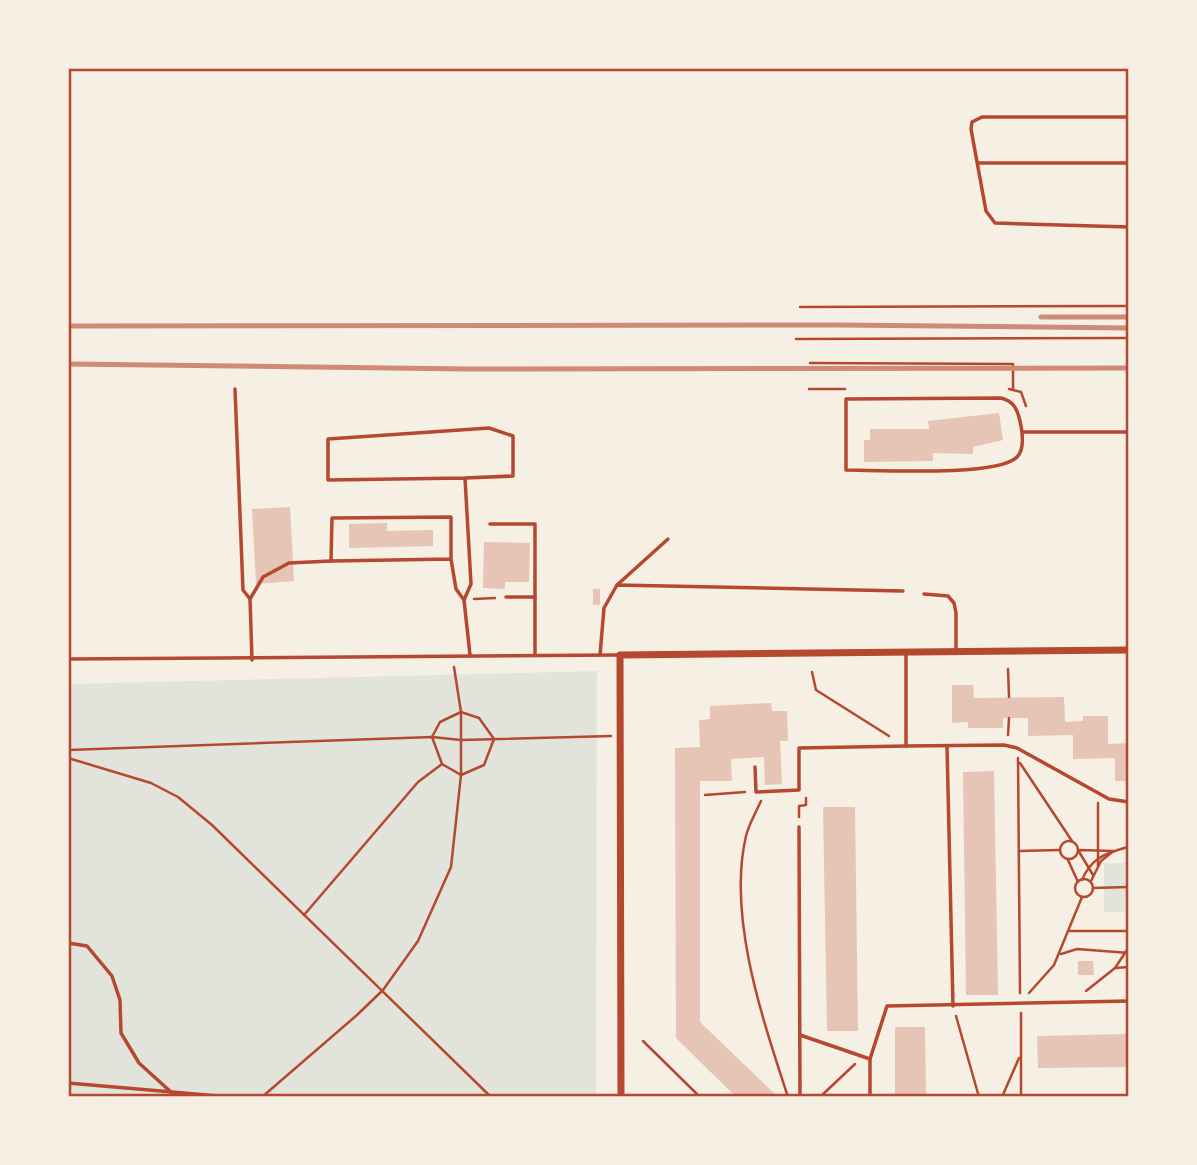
<svg xmlns="http://www.w3.org/2000/svg" width="1197" height="1165" font-family="Merriweather,serif">
<rect width="100%" height="100%" fill="#f6efe4"/>
<g fill="#e2e4dc">
<polygon points="597,671 596,1097 68,1097 68,684"/>
<rect x="1104" y="863" width="25" height="49"/>
</g>
<g fill="#e6c5b7">
<polygon points="999,413 1003,440 973,447 973,454 933,453 933,461 864,462 864,440 870,440 870,429 929,429 928,421"/>
<polygon points="290,507 294,581 256,584 252,509"/>
<polygon points="387,523 387,531 433,530 433,546 349,548 349,524"/>
<polygon points="484,542 530,543 529,582 505,582 505,589 483,588"/>
<rect x="593" y="589" width="7" height="16"/>
<polygon points="952,685 973,685 974,698 1064,697 1065,722 1083,721 1083,716 1108,716 1108,744 1129,743 1129,781 1115,781 1115,758 1073,759 1073,735 1028,736 1028,718 1003,718 1003,728 968,728 968,722 952,723"/>
<polygon points="771,703 772,711 787,711 788,741 780,741 782,784 765,785 764,757 731,759 732,781 700,781 700,1022 778,1097 736,1097 676,1038 675,748 700,747 699,720 710,719 710,706"/>
<polygon points="994,771 998,995 966,995 963,772"/>
<polygon points="823,807 855,807 858,1031 827,1031"/>
<polygon points="1078,961 1093,961 1094,975 1078,975"/>
<polygon points="895,1027 925,1027 926,1097 895,1097"/>
<polygon points="1129,1034 1129,1067 1038,1068 1037,1036"/>
</g>
<g fill="none" stroke-linecap="round" stroke-linejoin="round">
<g stroke="#b5482f" stroke-width="2.5">
<polyline points="800,307 1129,306"/>
<polyline points="796,339 1129,338"/>
<polyline points="810,363 1013,364 1013,389"/>
<polyline points="809,389 845,389"/>
<polyline points="1009,389 1021,392 1026,406"/>
<polyline points="474,599 495,598"/>
<polyline points="1008,669 1009,697"/>
<polyline points="812,672 816,690 889,736"/>
<polygon points="461,712 479,718 494,739 484,765 461,775 442,764 432,737 440,722"/>
<polyline points="1008,735 1009,718"/>
<polyline points="68,750 432,737 461,740 611,736"/>
<polyline points="68,758 151,783 178,797 212,825 491,1097"/>
<polyline points="1018,758 1020,993"/>
<polyline points="1020,763 1072,841"/>
<polyline points="705,795 745,792"/>
<path d="M761 801C756 812 749 824 746 836 727 917 763 1020 788 1097"/>
<polyline points="799,817 799,806 806,805 806,798"/>
<circle cx="1069" cy="850" r="9"/>
<polyline points="1128,846 1129,913"/>
<polyline points="1019,851 1060,850"/>
<polyline points="1068,860 1078,882"/>
<polyline points="1098,866 1098,803"/>
<polyline points="1093,875 1078,850 1114,851"/>
<circle cx="1084" cy="888" r="9"/>
<path d="M1082 880C1091 858 1106 853 1128 847"/>
<polyline points="1091,881 1101,861 1111,853"/>
<polyline points="1093,888 1128,887"/>
<polyline points="304,915 418,782 442,764"/>
<polyline points="1070,931 1129,931"/>
<polyline points="1061,954 1077,949 1129,953"/>
<polyline points="1115,968 1129,967"/>
<polyline points="1086,991 1115,968 1129,947"/>
<polyline points="1029,993 1054,965 1082,897"/>
<polyline points="1021,1013 1021,1097"/>
<polyline points="956,1016 979,1097"/>
<polyline points="643,1041 700,1097"/>
<polyline points="262,1097 357,1015 383,990 418,941 451,867 461,775 461,712 454,667"/>
<polyline points="820,1097 855,1064"/>
<polyline points="1002,1097 1019,1058"/>
</g>
<g stroke="#b5482f" stroke-width="3.5">
<polyline points="1129,117 982,117 972,122 971,129 986,211 995,223 1129,227"/>
<polyline points="978,163 1129,163"/>
<polyline points="235,389 243,590 250,599 252,660"/>
<path d="M1001 398C1013 401 1017 408 1020 421 1022 430 1025 449 1017 457 998 477 876 470 846 470V399Z"/>
<polyline points="1023,432 1129,432"/>
<polyline points="490,524 535,524 535,653"/>
<polyline points="451,559 331,561 332,518 451,517 451,559 456,589 464,600 470,655"/>
<polyline points="617,585 668,539"/>
<polyline points="924,594 948,596 954,603 956,613 956,650"/>
<polyline points="506,597 535,597"/>
<polyline points="250,599 263,577 289,563 331,561"/>
<polyline points="464,600 471,584 465,478 328,480 328,439 489,428 513,436 513,476 465,478"/>
<polyline points="906,652 906,746 1004,745 1017,748 1109,799 1129,802"/>
<polyline points="600,655 604,608 617,585 903,591"/>
<polyline points="68,659 618,655"/>
<polyline points="947,746 953,1006"/>
<polyline points="755,767 756,792 799,790 799,748 906,746"/>
<polyline points="799,827 800,1097"/>
<polyline points="68,943 87,946 112,976 120,1000 121,1033 139,1063 172,1093"/>
<polyline points="800,1035 870,1059"/>
<polyline points="68,1083 230,1097"/>
<polyline points="870,1097 870,1059 887,1006 1129,1001"/>
</g>
<polyline stroke="#b5482f" stroke-width="7" points="621,1097 620,655 1129,650"/>
<g stroke="#cf8b77" stroke-width="5">
<polyline points="1041,317 1129,317"/>
<polyline points="68,326 839,325 1129,328"/>
<polyline points="68,364 467,369 1129,368"/>
</g>
</g>
<rect width="1197" height="1165" fill="none" stroke="#f6efe4" stroke-width="140"/>
<rect x="70" y="70" width="1057" height="1025" fill="none" stroke="#b5482f" stroke-width="2.5"/>
</svg>
